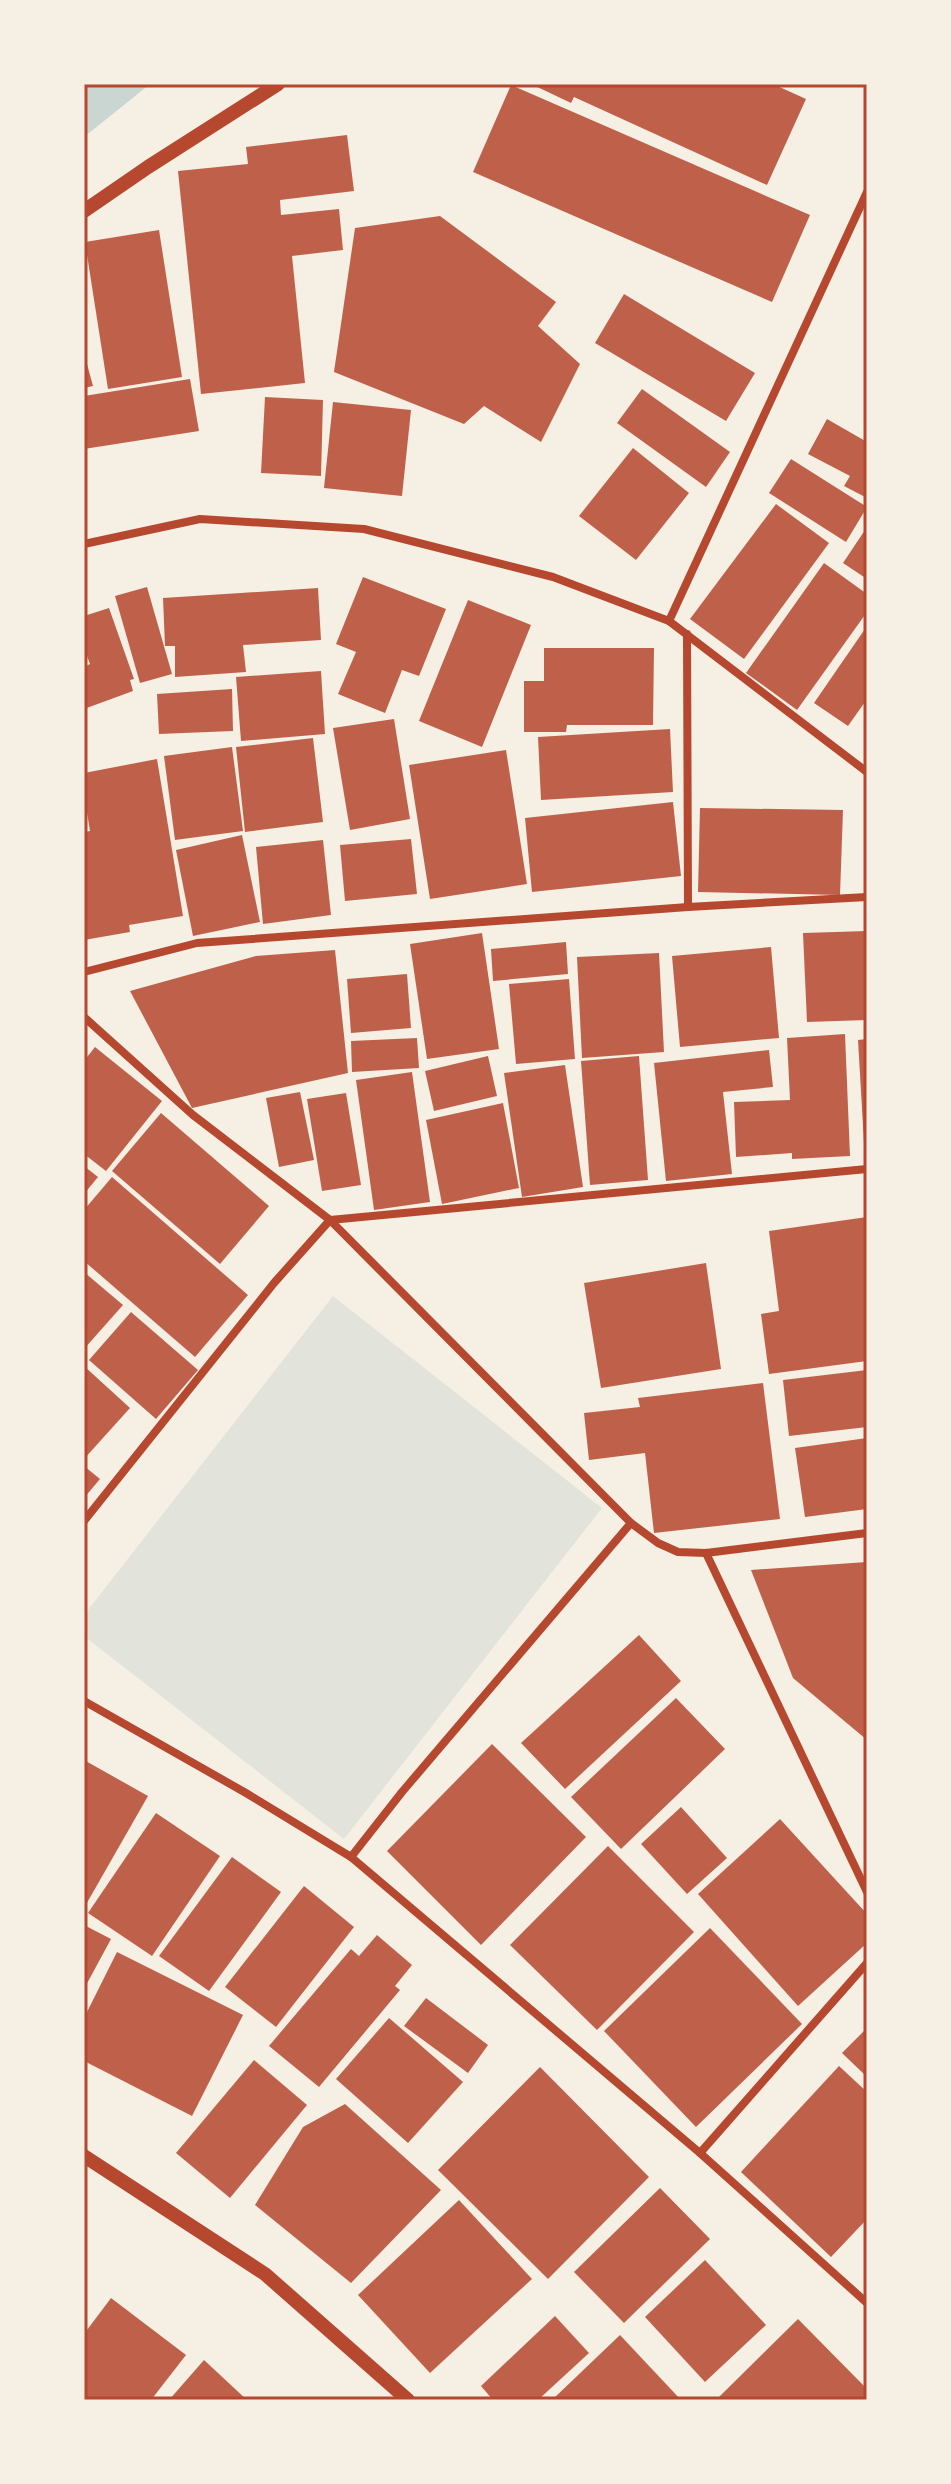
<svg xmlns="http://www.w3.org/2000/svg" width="951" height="2484" font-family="Georgia,serif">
<rect width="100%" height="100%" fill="#f6efe4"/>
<polygon fill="#e2e4dc" points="333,1296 602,1508 344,1839 84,1636 84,1615"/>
<polygon fill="#c9d6d2" points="84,84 150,84 84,137"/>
<g fill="#bf614a">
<polygon points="531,84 773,84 806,99 767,185 574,97 571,103"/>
<polygon points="511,85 810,215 772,302 473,172"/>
<polygon points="347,135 354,191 280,200 281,215 339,209 343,250 292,256 305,383 201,394 178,171 248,164 246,147"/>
<polygon points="440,216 556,302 538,326 580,364 541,442 484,406 464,424 334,372 355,228"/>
<polygon points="159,230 182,377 108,389 85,242"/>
<polygon points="624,294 755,373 726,421 595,343"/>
<polygon points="84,353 93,386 84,388"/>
<polygon points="190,379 199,431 84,449 84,396"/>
<polygon points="642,389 730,452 706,487 617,423"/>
<polygon points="265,397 323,400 321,476 261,473"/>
<polygon points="333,402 411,410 402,496 324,488"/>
<polygon points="827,419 867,442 867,498 844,486 850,476 808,454"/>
<polygon points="633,448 689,493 636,560 579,516"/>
<polygon points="791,459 867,507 846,542 769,493"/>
<polygon points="776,504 829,543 744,659 690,619"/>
<polygon points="867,527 867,579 843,563"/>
<polygon points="824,563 867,594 867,612 797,710 746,673"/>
<polygon points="363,577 446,609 419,676 402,670 385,713 338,694 356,652 336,644"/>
<polygon points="147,587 172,674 140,683 115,596"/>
<polygon points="318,588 321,640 243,645 246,672 175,677 175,646 165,646 163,598"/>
<polygon points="468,600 531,625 482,747 419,721"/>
<polygon points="109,608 134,679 130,680 133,691 84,709 84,667 90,664 84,648 84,616"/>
<polygon points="867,626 867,699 848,726 814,703"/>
<polygon points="544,648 654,648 653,725 567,725 566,732 524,732 524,681 544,681"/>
<polygon points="321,671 325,734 241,741 236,677"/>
<polygon points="232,689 233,731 159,734 157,694"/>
<polygon points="394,719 410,819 350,830 333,728"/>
<polygon points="670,729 673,792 541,800 538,737"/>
<polygon points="313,738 323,822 245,832 236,747"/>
<polygon points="232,747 243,831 175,840 164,756"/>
<polygon points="506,750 527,884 430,899 409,765"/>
<polygon points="157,759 183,916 129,925 130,932 84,940 84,832 90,831 84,794 84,773"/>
<polygon points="673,802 681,876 532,892 525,818"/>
<polygon points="700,808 843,810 840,895 698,892"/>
<polygon points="242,835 260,922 193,936 176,850"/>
<polygon points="411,839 417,894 345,901 340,845"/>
<polygon points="323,840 331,915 263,924 256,847"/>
<polygon points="867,931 867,1020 807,1022 803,933"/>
<polygon points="482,933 499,1049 427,1059 410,944"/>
<polygon points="566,942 568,974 493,981 491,949"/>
<polygon points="771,947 779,1038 680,1047 672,956"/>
<polygon points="335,950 348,1073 192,1108 130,991 256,956"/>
<polygon points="659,953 664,1052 582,1058 577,957"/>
<polygon points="407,974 411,1028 351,1033 347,979"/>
<polygon points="569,979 575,1059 516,1064 509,984"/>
<polygon points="845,1034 850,1156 792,1159 792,1153 736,1157 734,1102 790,1100 787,1038"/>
<polygon points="417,1038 419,1068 352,1072 351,1041"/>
<polygon points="867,1039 867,1160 865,1160 858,1040"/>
<polygon points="95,1047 162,1101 106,1171 84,1154 84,1061"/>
<polygon points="769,1050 773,1087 723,1092 732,1174 666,1181 654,1063"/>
<polygon points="488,1056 497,1096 434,1111 425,1071"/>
<polygon points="639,1056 648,1180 590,1185 581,1061"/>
<polygon points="565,1065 583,1187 522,1197 504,1073"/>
<polygon points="412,1072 430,1202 374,1210 356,1080"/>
<polygon points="300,1092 314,1160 279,1167 266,1098"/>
<polygon points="346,1093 361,1185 322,1191 307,1099"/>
<polygon points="503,1103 519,1188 442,1204 426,1120"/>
<polygon points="161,1113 269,1206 220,1264 112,1171"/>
<polygon points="84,1166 98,1177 84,1194"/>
<polygon points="112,1177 248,1295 195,1357 84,1261 84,1210"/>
<polygon points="867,1217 867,1361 769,1374 761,1314 779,1311 769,1231"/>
<polygon points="706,1263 721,1369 601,1388 584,1283"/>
<polygon points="84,1272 123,1305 84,1349"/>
<polygon points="131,1312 198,1370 156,1419 89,1360"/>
<polygon points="84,1366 130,1408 84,1459"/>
<polygon points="867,1370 867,1427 789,1436 783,1380"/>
<polygon points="763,1383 780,1519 654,1533 645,1453 589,1460 584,1413 640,1407 638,1398"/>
<polygon points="867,1438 867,1509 805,1517 795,1448"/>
<polygon points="84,1466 100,1479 84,1498"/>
<polygon points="867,1562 867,1740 793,1678 751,1570"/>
<polygon points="639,1635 681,1681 565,1789 521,1743"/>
<polygon points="676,1698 725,1749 621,1849 571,1797"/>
<polygon points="492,1744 586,1837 481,1945 387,1851"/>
<polygon points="84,1760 148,1796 84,1908"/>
<polygon points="681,1807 727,1858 687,1894 641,1844"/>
<polygon points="156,1813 220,1856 152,1956 88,1913"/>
<polygon points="780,1819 867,1914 867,1943 798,2006 698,1894"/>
<polygon points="608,1846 694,1932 597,2030 510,1945"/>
<polygon points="232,1857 281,1892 209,1991 159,1956"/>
<polygon points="304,1886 354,1927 276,2027 225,1987"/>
<polygon points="84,1925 111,1939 84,1989"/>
<polygon points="710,1928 802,2024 696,2127 604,2031"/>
<polygon points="377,1935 412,1965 395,1986 400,1990 319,2087 269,2046 351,1949 359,1956"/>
<polygon points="117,1952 243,2015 192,2116 84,2061 84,2018"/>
<polygon points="426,1998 488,2045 468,2073 404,2026"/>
<polygon points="389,2018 463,2082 408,2143 336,2079"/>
<polygon points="867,2028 867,2077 842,2053"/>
<polygon points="254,2060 307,2105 230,2198 176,2153"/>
<polygon points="839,2066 867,2092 867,2219 831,2257 741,2172"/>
<polygon points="540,2067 649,2177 548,2279 438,2170"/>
<polygon points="345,2104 441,2190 351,2283 255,2205 303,2127"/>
<polygon points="660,2188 710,2239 624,2323 574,2272"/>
<polygon points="459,2200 532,2279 430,2373 358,2295"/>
<polygon points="705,2260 766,2325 705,2382 645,2317"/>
<polygon points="111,2298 186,2355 151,2400 84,2400 84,2334"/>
<polygon points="555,2316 589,2353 538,2400 493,2400 481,2386"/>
<polygon points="798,2319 867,2389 867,2400 720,2400 718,2398"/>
<polygon points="620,2335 681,2400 552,2400"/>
<polygon points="204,2360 247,2400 169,2400"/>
</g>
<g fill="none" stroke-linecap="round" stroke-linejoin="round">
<g stroke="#b5482f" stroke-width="8">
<polyline points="84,544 200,519 364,529 553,577 669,621 867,772"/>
<polyline points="669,621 867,192"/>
<polyline points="687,634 688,907"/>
<polyline points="84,972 197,943 688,907 867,897"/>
<polyline points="84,1017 193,1115 330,1220 631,1523 658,1543 678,1552 706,1553 867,1533"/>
<polyline points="84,1521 274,1283 330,1220 867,1169"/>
<polyline points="706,1553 867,1892"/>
<polyline points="84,1701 246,1793 351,1857 700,2153 867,2303"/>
<polyline points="351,1857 402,1792 631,1523"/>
<polyline points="700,2153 867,1963"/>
</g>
<g stroke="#b5482f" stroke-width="14">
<polyline points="84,211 148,167 278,84"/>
<polyline points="84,2156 265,2274 408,2400"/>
</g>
</g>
<rect width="951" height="2484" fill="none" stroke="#f6efe4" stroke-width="172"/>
<rect x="86" y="86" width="779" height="2312" fill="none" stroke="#b5482f" stroke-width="3"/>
</svg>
